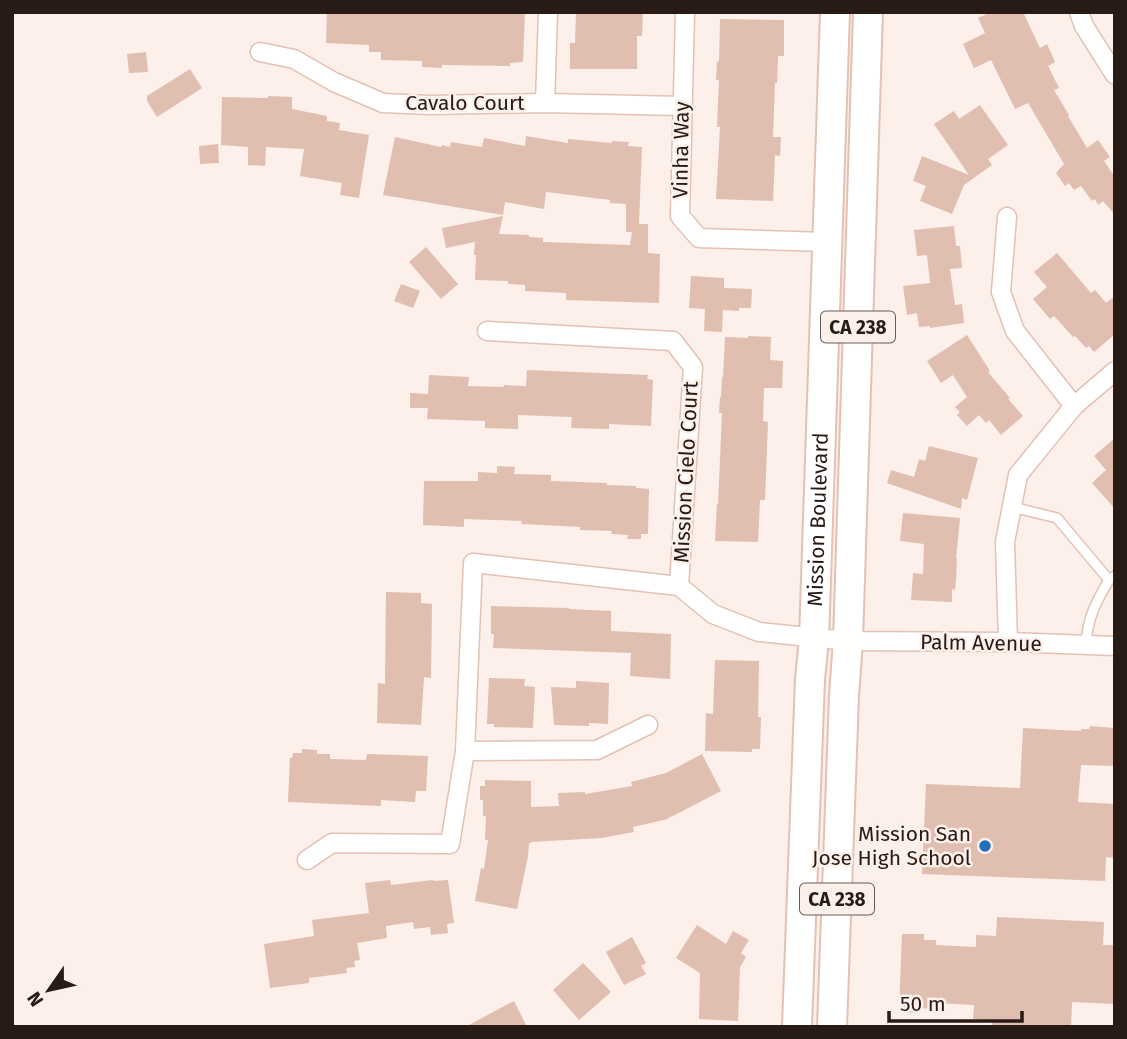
<svg xmlns="http://www.w3.org/2000/svg" width="1127" height="1039" font-family="'Fira Sans',sans-serif">
<rect width="100%" height="100%" fill="#fdefe9"/>
<g fill="#e0beb0">
<polygon points="327,12 525,12 523,62 510,63 510,66 442,65 442,68 422,67 422,61 381,60 381,52 369,52 369,45 326,43"/>
<polygon points="576,12 643,12 642,36 637,36 637,69 570,69 570,43 575,43"/>
<polygon points="991,12 1023,12 1040,48 1047,44 1055,62 1048,66 1059,88 1054,90 1069,115 1068,116 1087,148 1098,140 1110,157 1104,161 1115,177 1115,215 1103,201 1098,205 1095,199 1092,201 1081,186 1074,190 1069,183 1065,186 1056,173 1064,164 1028,103 1015,109 991,60 974,68 963,44 985,33 978,18"/>
<polygon points="720,19 784,20 784,56 778,56 777,83 775,83 773,137 781,137 780,156 775,155 773,201 716,199 720,127 717,127 719,80 716,80 717,61 719,62"/>
<polygon points="146,52 148,72 129,73 127,54"/>
<polygon points="190,69 202,88 157,117 147,101 147,96"/>
<polygon points="268,96 292,97 292,109 327,116 327,121 340,123 339,130 369,135 359,198 340,195 342,183 300,176 304,149 266,147 265,166 248,165 248,147 221,145 222,97 268,98"/>
<polygon points="980,105 1008,145 988,159 992,165 964,185 952,214 920,201 926,186 913,181 922,156 969,175 934,124 954,111 959,119"/>
<polygon points="526,136 568,143 568,139 612,143 612,141 629,142 628,146 642,147 639,224 648,224 648,253 660,254 659,303 566,300 566,293 525,291 525,285 508,284 508,281 475,280 476,255 474,255 475,242 446,248 442,228 503,216 499,234 529,235 529,237 543,238 543,242 630,245 632,232 626,232 626,204 610,203 610,200 546,192 544,209 505,202 503,215 383,195 395,137 441,147 442,145 450,147 451,142 482,147 484,138 525,146"/>
<polygon points="218,144 219,163 200,164 199,146"/>
<polygon points="954,226 956,246 960,246 962,268 950,269 955,305 962,304 964,323 930,328 930,326 919,327 917,313 907,315 903,286 930,283 927,255 917,256 914,230"/>
<polygon points="426,247 458,284 441,299 409,262"/>
<polygon points="1057,253 1091,293 1095,290 1106,303 1115,296 1115,334 1094,352 1089,346 1086,348 1075,336 1073,337 1054,316 1050,319 1033,299 1047,287 1034,272"/>
<polygon points="691,276 724,278 724,288 752,289 751,308 739,308 739,311 723,310 722,332 704,331 705,309 689,308"/>
<polygon points="401,284 420,291 413,308 394,301"/>
<polygon points="967,335 990,371 988,372 1010,398 1008,399 1023,416 1001,435 989,420 986,423 979,415 967,426 957,415 960,412 955,407 967,397 953,375 941,383 927,361"/>
<polygon points="748,336 771,337 770,360 783,361 782,388 764,388 763,421 768,422 765,500 760,500 758,542 715,541 717,504 718,504 722,413 719,413 720,397 721,397 722,377 723,377 725,337 748,338"/>
<polygon points="527,370 648,375 647,379 653,380 651,426 609,424 609,429 571,428 572,417 518,415 518,429 485,428 485,421 427,419 428,408 410,408 410,393 428,394 429,375 469,377 468,386 504,387 504,385 526,386"/>
<polygon points="1115,438 1115,509 1092,483 1106,470 1094,456"/>
<polygon points="929,446 978,458 967,500 962,498 961,509 887,483 891,470 914,477 919,459 925,461"/>
<polygon points="497,466 515,467 514,474 551,475 551,481 607,483 607,485 636,486 636,488 649,489 648,534 641,534 641,539 627,539 628,535 611,534 612,531 580,530 580,527 521,524 522,521 464,519 464,527 423,525 424,481 478,481 478,472 497,473"/>
<polygon points="903,513 960,518 956,559 957,559 956,580 955,590 952,589 952,602 911,600 913,573 923,574 924,544 900,541"/>
<polygon points="386,592 421,593 421,603 432,604 431,678 424,677 421,725 377,723 378,683 385,684"/>
<polygon points="491,606 569,608 569,609 611,611 611,631 671,634 670,679 630,676 631,653 493,648 494,634 491,634"/>
<polygon points="715,660 759,661 758,717 761,717 760,749 752,749 752,752 705,751 706,713 713,714"/>
<polygon points="489,678 525,679 524,686 535,687 533,728 494,727 494,724 487,724"/>
<polygon points="576,681 609,683 608,724 589,723 589,726 554,725 551,687 576,688"/>
<polygon points="1090,726 1115,728 1115,766 1081,765 1078,802 1115,804 1115,858 1106,857 1105,881 922,874 926,784 1020,788 1023,728 1081,731 1081,729 1089,729"/>
<polygon points="302,749 317,750 317,754 330,754 330,759 366,760 367,754 428,756 426,791 416,791 415,802 381,800 381,806 288,802 290,758 292,758 293,753 302,753"/>
<polygon points="702,754 721,791 673,816 668,818 668,819 633,827 634,832 601,838 531,842 531,843 529,843 528,856 517,909 475,901 481,868 484,869 488,840 485,840 486,816 483,816 483,800 480,800 480,786 485,786 485,780 531,781 531,807 559,806 558,793 585,792 585,794 632,786 631,782 666,773"/>
<polygon points="390,880 391,885 433,880 434,881 448,880 454,923 447,924 448,933 431,935 430,927 414,929 413,922 386,926 387,938 357,943 360,960 354,961 355,967 346,968 347,973 309,978 309,983 270,988 264,944 314,936 312,920 369,913 365,883"/>
<polygon points="997,917 1104,922 1103,945 1115,945 1115,1004 1072,1002 1071,1027 992,1027 992,1020 973,1019 974,1005 934,1003 934,1009 920,1008 920,1013 899,1012 902,934 924,934 924,940 936,940 936,945 976,947 976,935 996,936"/>
<polygon points="697,925 726,944 733,931 749,940 741,953 746,957 740,967 738,1021 699,1019 700,973 676,958"/>
<polygon points="632,937 646,963 641,966 646,974 624,985 606,952"/>
<polygon points="583,963 611,992 579,1020 553,990"/>
<polygon points="514,1001 527,1027 465,1027"/>
</g>
<g fill="none" stroke-linecap="round" stroke-linejoin="round">
<g stroke="#e3c1b3" stroke-width="12">
<g id="lane">
<polyline points="1012,507 1057,518 1109,580 1115,576"/>
<path d="M1086 645C1087 619 1096 602 1109 580"/>
</g>
</g>
<g stroke="#e3c1b3" stroke-width="21">
<g id="street">
<polyline points="685,12 680,216 699,238 826,242"/>
<polyline points="1079,12 1084,26 1115,75"/>
<polyline points="260,52 294,59 334,82 383,103 430,105 545,103 682,106"/>
<polyline points="545,103 548,12"/>
<polyline points="1007,217 1001,292 1015,331 1074,406"/>
<polyline points="487,331 673,341 693,367 679,586"/>
<polyline points="1008,642 1005,542 1018,475 1074,406 1115,371"/>
<polyline points="465,751 597,750 648,725"/>
<polyline points="307,860 332,843 450,844 465,751 473,563 679,586 713,614 759,632 848,641 1008,642 1115,646"/>
</g>
</g>
<g stroke="#e3c1b3" stroke-width="32">
<g id="primary">
<path id="s1" d="M797 1027 810 679 814 639 835 12"/>
<polyline points="832,1027 844,696 848,641 868,12"/>
</g>
</g>
<use href="#lane" stroke="#fff" stroke-width="9"/>
<use href="#street" stroke="#fff" stroke-width="18"/>
<use href="#primary" stroke="#fff" stroke-width="28"/>
</g>
<circle fill="#236ebd" stroke="#fdefe9" stroke-width="2.5" cx="985" cy="846" r="7"/>
<g text-anchor="middle" stroke-width="5" stroke-linejoin="round" paint-order="stroke">
<g fill="#fdefe9" stroke="#685b55" stroke-width="2">
<rect x="821" y="311.5" width="74" height="31" rx="5"/>
<rect x="800" y="883.5" width="74" height="31" rx="5"/>
</g>
<g font-size="19" font-weight="bold" fill="#281b16">
<text x="858" y="334">CA 238</text>
<text x="837" y="906">CA 238</text>
</g>
<g font-size="21" fill="#281b16" stroke="#fdefe9">
<text x="465" y="110">Cavalo Court</text>
<text transform="translate(681 150) rotate(-89)" y="7">Vinha Way</text>
<text transform="translate(686 472) rotate(-87)" y="7">Mission Cielo Court</text>
<text dy="7" stroke="none"><textPath href="#s1" startOffset="508">Mission Boulevard</textPath></text>
<text transform="translate(981 643) rotate(1)" y="7">Palm Avenue</text>
</g>
<g font-size="21" fill="#281b16" stroke="#fdefe9" text-anchor="end">
<text x="971" y="841">Mission San<tspan x="971" dy="24">Jose High School</tspan></text>
</g>
</g>
<rect width="1127" height="1039" fill="none" stroke="#281b16" stroke-width="28"/>
<g transform="translate(49 990) rotate(236)" stroke="#fdefe9" stroke-width="5" paint-order="stroke">
<path d="M0-5L12 26L0 18L-12 26Z" fill="#281b16"/>
<text y="-10" font-size="19" font-weight="bold" text-anchor="middle" fill="#281b16">N</text>
</g>
<path d="M889 1011v10h133v-10" fill="none" stroke="#281b16" stroke-width="3.5"/>
<text x="900" y="1011" font-size="21" fill="#281b16" stroke="#fdefe9" stroke-width="5" paint-order="stroke">50 m</text>
</svg>
